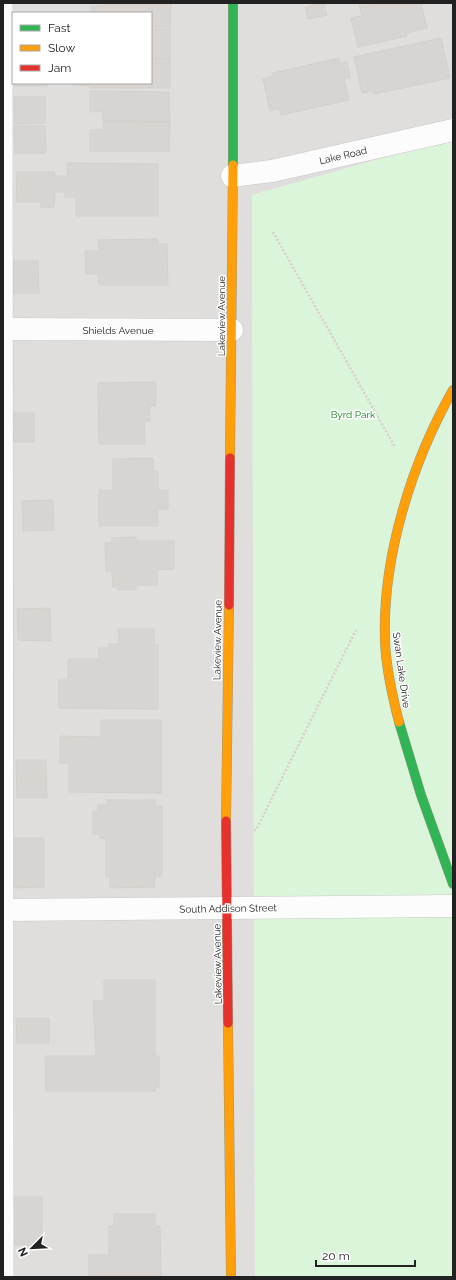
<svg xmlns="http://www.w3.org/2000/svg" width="456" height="1280" font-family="Raleway,sans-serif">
<rect width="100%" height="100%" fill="#f0eeeb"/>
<path fill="#dfdedc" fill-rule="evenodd" d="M3 3H453V138L252 195 255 1277H3ZM13 13H151V83H13Z"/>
<polygon fill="#daf5da" points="453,138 453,1277 255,1277 252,195"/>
<g fill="#d7d4d2" stroke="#d3d0cc">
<polygon points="104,3 171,3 170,27 151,27 151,13 91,13 91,6 104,6"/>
<polygon points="324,3 327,15 308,19 305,7"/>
<polygon points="359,3 385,3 360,8"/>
<polygon points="385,3 421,3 427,28 406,33 407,36 358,47 351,18 362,16 360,8"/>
<rect x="151" y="29" width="19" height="30"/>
<polygon points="441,38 450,78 374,94 373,91 362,93 354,57"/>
<polygon points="339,58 340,64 347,62 350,77 344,79 349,100 281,115 279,108 270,111 263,79 273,76 273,73"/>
<polygon points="151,59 170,59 170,88 91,88 90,86 72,85 72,83 151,83"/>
<rect x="14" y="83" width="33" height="3"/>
<polygon points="90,91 169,92 170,122 103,121 103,111 90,112"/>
<polygon points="14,97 45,97 45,123 15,124"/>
<polygon points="103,121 170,122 169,151 90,151 90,130 104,130"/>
<polygon points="14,126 45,126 46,153 15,153"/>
<polygon points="67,163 158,164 158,216 76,216 76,197 65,197 65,192 55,192 54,207 41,207 41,202 16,202 17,172 54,172 54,176 68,176"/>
<polygon points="158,239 158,244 167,244 168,285 99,285 98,274 86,274 85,251 99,251 98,240"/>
<polygon points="13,261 38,261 39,293 13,293"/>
<polygon points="156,382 156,406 149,406 150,421 144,421 145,444 99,444 98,383"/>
<rect x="13" y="413" width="21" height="29"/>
<polygon points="153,458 153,471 158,472 158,490 168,490 168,509 157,510 158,526 99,526 99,490 113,490 113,459"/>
<polygon points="53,500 54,530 23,531 22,501"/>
<polygon points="136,537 136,541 174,541 174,569 157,570 157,585 136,585 136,590 118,590 118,587 113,587 112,571 106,571 105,543 112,543 112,538"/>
<polygon points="50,608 51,641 18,640 17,609"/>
<polygon points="118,629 154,629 154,645 158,645 158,709 59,708 59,680 68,680 68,659 99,659 99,648 109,648 109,644 119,644"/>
<polygon points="101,720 161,720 161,793 69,792 69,763 60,763 60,736 101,737"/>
<polygon points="16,760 46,760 47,798 17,798"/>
<polygon points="107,800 155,800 155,806 162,806 162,876 155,876 154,887 110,888 110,877 106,877 106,839 100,838 100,834 93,834 93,811 98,811 98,805 107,805"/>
<polygon points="10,838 44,838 44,887 11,888"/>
<polygon points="104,980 155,980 155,1056 159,1056 159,1087 156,1087 155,1091 46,1091 45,1056 96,1056 93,1001 104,1001"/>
<polygon points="16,1018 49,1018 49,1043 17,1043"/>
<polygon points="11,1197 42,1197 42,1245 10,1245"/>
<polygon points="114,1214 155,1214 155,1226 160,1226 161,1277 89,1277 89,1255 109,1255 109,1226 114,1226"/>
</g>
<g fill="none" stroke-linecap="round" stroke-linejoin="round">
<g stroke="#c9c8c7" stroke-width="16">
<polyline id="lane" points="5,3 6,1277"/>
</g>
<g stroke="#c9c8c7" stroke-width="23">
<g id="street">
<polyline points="232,176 272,171 453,130"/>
<polyline points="3,329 232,330"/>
<polyline points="3,910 453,906"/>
</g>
</g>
<g stroke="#999a82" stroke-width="10">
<g id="fast">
<polyline points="233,165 233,3"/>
<polyline points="399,722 421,795 453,884"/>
</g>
</g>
<g stroke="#999a82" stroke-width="10">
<g id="slow">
<polyline points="230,458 233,165"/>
<path d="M399 722C392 695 386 668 385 641 382 557 412 462 453 390"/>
<polyline points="226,821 229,605"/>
<polyline points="228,1023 231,1277"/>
</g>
</g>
<g stroke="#999a82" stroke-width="10">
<g id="jam">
<polyline points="229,605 230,458"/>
<polyline points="226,821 228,1023"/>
</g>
</g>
<g stroke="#dccecd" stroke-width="2.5" stroke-dasharray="2 2" stroke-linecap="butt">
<polyline points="273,232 395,447"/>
<polyline points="254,830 256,830 356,630"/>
</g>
<use href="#lane" stroke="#fdfcfc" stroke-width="15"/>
<use href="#street" stroke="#fdfcfc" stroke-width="22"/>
<use href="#fast" stroke="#30b455" stroke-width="9"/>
<use href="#slow" stroke="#ff9f0a" stroke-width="9"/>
<use href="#jam" stroke="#e5322d" stroke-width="9"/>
</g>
<g text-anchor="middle" stroke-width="3" stroke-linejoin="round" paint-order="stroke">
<g font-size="10" fill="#222" stroke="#fff">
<text transform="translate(343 155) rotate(-13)" y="4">Lake Road</text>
<text transform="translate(221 316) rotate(-90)" y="4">Lakeview Avenue</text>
<text x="118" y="334">Shields Avenue</text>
<text transform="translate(217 640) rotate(-89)" y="4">Lakeview Avenue</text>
<text transform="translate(402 670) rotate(82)" y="4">Swan Lake Drive</text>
<text transform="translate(228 908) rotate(-1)" y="4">South Addison Street</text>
<text transform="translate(217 964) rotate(-91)" y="4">Lakeview Avenue</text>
</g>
<g font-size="10" fill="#0c8416" stroke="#fff">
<text x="353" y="418">Byrd Park</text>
</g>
</g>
<rect width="456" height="1280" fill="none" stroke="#222222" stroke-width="8"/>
<rect x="12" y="12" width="140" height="72" fill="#ffffff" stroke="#a7a7a7"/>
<rect x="20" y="25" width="20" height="6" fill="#30b455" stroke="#a7a7a7"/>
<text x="48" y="32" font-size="12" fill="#222222">Fast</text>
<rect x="20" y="45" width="20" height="6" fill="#ff9f0a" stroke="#a7a7a7"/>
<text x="48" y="52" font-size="12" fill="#222222">Slow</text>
<rect x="20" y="65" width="20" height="6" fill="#e5322d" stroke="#a7a7a7"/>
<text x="48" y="72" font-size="12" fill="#222222">Jam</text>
<g transform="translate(32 1248) rotate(246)" stroke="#ffffff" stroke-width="3" paint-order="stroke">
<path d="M0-3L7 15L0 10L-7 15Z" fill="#222222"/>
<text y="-6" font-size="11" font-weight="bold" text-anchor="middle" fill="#222222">N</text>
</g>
<path d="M316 1260v6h99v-6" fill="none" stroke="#222222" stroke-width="2"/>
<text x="322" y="1260" font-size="12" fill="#222222" stroke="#ffffff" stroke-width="3" paint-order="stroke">20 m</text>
</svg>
